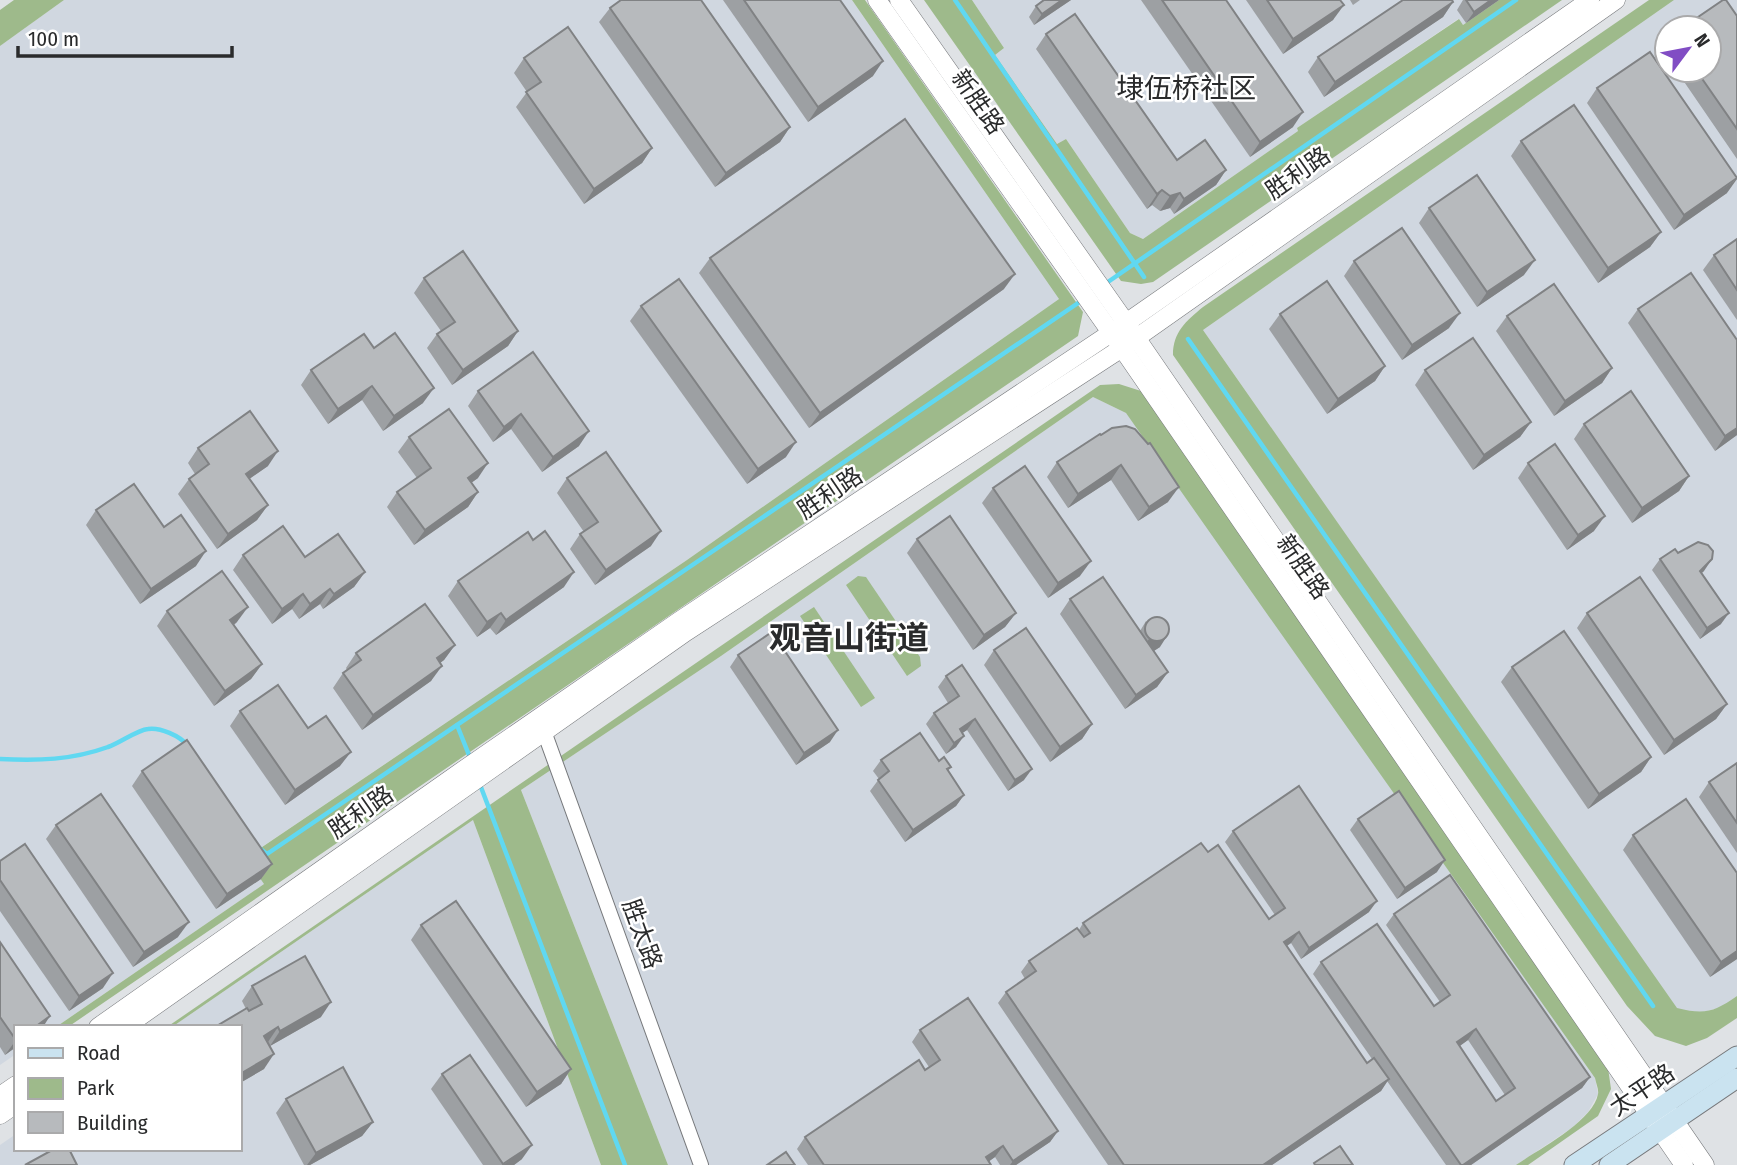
<svg xmlns="http://www.w3.org/2000/svg" width="1737" height="1165" font-family="'Fira Sans Condensed','Noto Sans SC',sans-serif">
<rect width="100%" height="100%" fill="#dfe2e5"/>
<g fill="#d0d7e0" fill-rule="evenodd">
<polygon points="64,0 852,0 1059,299 687,560 247,857 264,884 56,1027 16,1027 16,1054 0,1065 0,46"/>
<polygon points="972,0 1499,0 1463,25 1458,19 1297,128 1298,131 1143,239 1130,233 1066,139 1057,144 995,55 1004,48"/>
<path d="M1674 0H1737V996L1722 1007 1700 1013 1677 1009 1203 330ZM1667 28H1709V70H1667Z"/>
<polygon points="1093,397 1126,413 1139,430 1595,1078 1598,1094 1588,1112 1573,1127 1516,1165 668,1165 521,790 721,656"/>
<polygon points="473,820 601,1165 0,1165 0,1145 16,1134 16,1149 240,1149 240,1027 172,1027"/>
</g>
<g fill="#9eba8b">
<polygon points="14,0 64,0 0,46 0,10"/>
<polygon points="852,0 865,0 1083,312 1078,336 68,1027 56,1027 264,884 246,858 687,560 1059,299"/>
<polygon points="924,0 972,0 1004,48 995,55 1057,144 1066,139 1130,233 1143,239 1298,131 1297,128 1459,19 1463,25 1499,0 1562,0 1153,282 1141,284 1121,281"/>
<path d="M1649 0H1674L1203 330 1677 1008C1705 1015 1714 1012 1737 996V1018L1707 1038 1686 1046 1655 1036 1627 1006 1173 355C1173 332 1186 321 1203 307Z"/>
<path d="M1119 384 1141 391 1607 1061 1611 1089 1598 1116 1528 1165H1516C1537 1150 1593 1122 1598 1094 1599 1090 1596 1083 1595 1078L1265 611 1006 792 1265 611 1126 413 1093 397 721 656 521 790 668 1165H601L473 820 172 1027H167L1100 385Z"/>
<polygon points="858,576 866,577 920,657 921,666 907,676 846,585"/>
<polygon points="814,607 875,698 861,707 800,616"/>
</g>
<g fill="none" stroke-linecap="round" stroke-linejoin="round">
<g stroke="#60d8f1" stroke-width="4.5">
<polyline points="955,0 1144,277"/>
<polyline points="1105,284 1516,0"/>
<polyline points="1188,339 1653,1006"/>
<polyline points="457,725 471,760"/>
<path d="M0 759C38 761 72 760 108 747 120 743 137 730 148 729 160 727 180 736 187 745"/>
<polyline points="479,782 625,1165"/>
<polyline points="258,847 267,854 1084,299"/>
</g>
<g stroke="#77797c" stroke-width="16">
<polyline id="minor" points="541,723 701,1165"/>
</g>
<g stroke="#77797c" stroke-width="19">
<g id="tertiary">
<polyline points="877,0 1122,348 1684,1165"/>
<polyline points="899,0 1126,323 1705,1165"/>
<polyline points="98,1027 456,775 679,621 1126,323 1590,0"/>
<polyline points="125,1027 686,632 1122,348 1616,0"/>
<polyline points="0,1096 16,1085"/>
<polyline points="0,1115 16,1104"/>
</g>
</g>
<g stroke="#77797c" stroke-width="21">
<g id="secondary">
<polyline points="1574,1165 1737,1056"/>
<polyline points="1609,1165 1737,1078"/>
</g>
</g>
<use href="#minor" stroke="#fff" stroke-width="14"/>
<use href="#tertiary" stroke="#fff" stroke-width="18"/>
<use href="#secondary" stroke="#cae3f0" stroke-width="19"/>
</g>
<g fill="#9da0a3" fill-rule="evenodd">
<polygon points="723,0 840,0 873,76 808,122"/>
<polygon points="1044,0 1071,0 1034,25 1029,17 1036,6"/>
<polygon points="1141,0 1226,0 1293,127 1250,157"/>
<polygon points="1246,0 1340,0 1333,20 1283,54"/>
<polygon points="1350,0 1360,0 1353,5"/>
<polygon points="1463,0 1499,0 1466,23 1457,10"/>
<polygon points="1453,2 1443,17 1324,97 1308,72 1318,57"/>
<polygon points="610,8 790,127 780,142 715,187 599,22"/>
<polygon points="1737,16 1737,159 1676,70 1709,70"/>
<polygon points="1046,34 1177,160 1226,170 1216,185 1174,214 1170,208 1160,211 1152,205 1147,209 1036,49"/>
<polygon points="1667,42 1667,58 1662,50"/>
<polygon points="524,58 652,148 642,163 584,204 516,107 527,92 514,73"/>
<polygon points="1597,88 1727,193 1674,230 1587,103"/>
<polygon points="1521,141 1661,232 1650,247 1598,283 1511,156"/>
<polygon points="1429,208 1524,275 1477,307 1419,223"/>
<polygon points="1737,239 1737,320 1703,270 1714,255"/>
<polygon points="710,258 1004,289 809,428 699,273"/>
<polygon points="1354,261 1449,328 1402,360 1344,276"/>
<polygon points="424,278 518,331 508,346 452,385 427,348 437,334 441,331 414,293"/>
<polygon points="641,306 786,457 747,484 630,321"/>
<polygon points="1638,309 1737,435 1715,451 1628,323"/>
<polygon points="1280,314 1385,366 1375,381 1327,414 1269,329"/>
<polygon points="1507,316 1612,368 1602,383 1554,416 1496,331"/>
<polygon points="374,348 423,403 383,431 362,400 328,424 301,385 311,370"/>
<polygon points="1425,370 1531,422 1520,437 1473,470 1415,385"/>
<polygon points="478,391 579,446 542,472 511,429 493,442 468,406"/>
<polygon points="1584,424 1689,476 1679,491 1632,523 1574,439"/>
<polygon points="1100,434 1168,502 1138,521 1111,480 1068,508 1047,477 1057,462"/>
<polygon points="409,437 478,478 471,483 478,492 468,507 414,545 387,507 397,492 417,478 398,452"/>
<polygon points="198,448 268,466 249,479 268,505 257,520 217,549 178,494 189,479 195,474 188,463"/>
<polygon points="1528,463 1594,531 1567,550 1518,478"/>
<polygon points="567,478 651,546 595,585 570,549 580,534 584,532 557,493"/>
<polygon points="993,488 1080,576 1048,598 982,503"/>
<polygon points="96,510 164,527 196,566 140,604 86,525"/>
<polygon points="917,539 1016,613 1005,627 973,650 907,553"/>
<polygon points="533,540 564,587 496,635 490,628 477,637 448,596 458,581"/>
<polygon points="1678,553 1704,571 1701,573 1721,624 1700,639 1652,570 1660,559"/>
<polygon points="243,555 305,557 365,572 354,587 323,609 320,604 299,619 292,609 272,624 233,570"/>
<polygon points="1070,599 1140,631 1146,621 1160,647 1153,651 1168,672 1157,687 1125,709 1060,614"/>
<polygon points="167,611 237,622 234,625 262,664 251,679 214,706 157,626"/>
<polygon points="1587,613 1727,704 1716,719 1664,755 1577,628"/>
<polygon points="455,645 444,660 440,663 431,681 362,730 333,688 343,673 347,670 346,668 356,653"/>
<polygon points="994,650 1092,724 1082,739 1050,762 984,665"/>
<polygon points="738,655 830,742 796,765 730,667"/>
<polygon points="1512,667 1651,757 1641,772 1588,809 1501,682"/>
<polygon points="946,676 1024,780 1008,791 967,730 962,733 956,747 946,754 926,724 934,713 948,703 938,687"/>
<polygon points="240,711 308,728 340,766 285,805 230,726"/>
<polygon points="881,760 939,761 951,767 948,771 964,795 956,806 905,842 870,791 879,779 873,771"/>
<polygon points="1737,763 1737,853 1699,797 1709,782"/>
<polygon points="142,771 272,864 261,879 216,909 132,786"/>
<polygon points="1358,819 1437,872 1397,899 1350,830"/>
<polygon points="56,825 178,937 133,967 46,839"/>
<path d="M1233 831 1369 912 1301 959 1291 943 1287 946 1367 1063 1372 1059 1313 974 1321 962 1434 1006 1440 1002 1386 925 1394 914 1590 1077 1582 1088 1471 1165H1446L1387 1081 1381 1091 1272 1165H1108L998 1003 1006 992 1025 979 1021 972 1029 961 1079 930 1083 923 1208 852 1269 919 1275 915 1225 842ZM1468 1040 1505 1095 1496 1101 1459 1046Z"/>
<polygon points="1633,835 1737,959 1710,977 1623,850"/>
<polygon points="0,861 103,988 69,1011 0,911"/>
<polygon points="421,925 571,1069 561,1084 526,1107 411,940"/>
<polygon points="0,942 50,1016 16,1047 5,1055 0,1047"/>
<polygon points="252,986 321,1017 270,1046 264,1069 240,1083 240,1027 246,1009 242,1001"/>
<polygon points="920,1030 1058,1131 1050,1142 1016,1165 1000,1165 995,1157 989,1161 991,1165 808,1165 797,1149 805,1137 929,1067 912,1042"/>
<polygon points="442,1074 522,1159 514,1165 483,1165 431,1089"/>
<polygon points="286,1099 373,1122 362,1136 310,1165 304,1165 276,1113"/>
</g>
<g fill="#808284">
<polygon points="1062,0 1071,0 1034,25 1042,14"/>
<polygon points="1491,0 1499,0 1466,23 1474,12"/>
<polygon points="1453,2 1443,17 1324,97 1335,82"/>
<polygon points="1344,5 1333,20 1283,54 1293,39"/>
<polygon points="883,61 873,76 808,122 818,107"/>
<polygon points="1303,112 1293,127 1250,157 1260,142"/>
<polygon points="790,127 780,142 715,187 726,173"/>
<polygon points="652,148 642,163 584,204 594,189"/>
<polygon points="1226,170 1216,185 1174,214 1184,199"/>
<polygon points="1737,179 1727,193 1674,230 1684,215"/>
<polygon points="1162,190 1152,205 1147,209 1157,194"/>
<polygon points="1180,193 1170,208 1160,211 1170,196"/>
<polygon points="1661,232 1650,247 1598,283 1608,268"/>
<polygon points="1535,260 1524,275 1477,307 1487,292"/>
<polygon points="1015,274 1004,289 809,428 820,413"/>
<polygon points="1460,313 1449,328 1402,360 1412,345"/>
<polygon points="518,331 508,346 452,385 463,370"/>
<polygon points="1385,366 1375,381 1327,414 1338,399"/>
<polygon points="1612,368 1602,383 1554,416 1565,401"/>
<polygon points="372,386 362,400 328,424 338,409"/>
<polygon points="434,388 423,403 383,431 394,416"/>
<polygon points="521,414 511,429 493,442 504,427"/>
<polygon points="1531,422 1520,437 1473,470 1484,455"/>
<polygon points="1737,428 1737,435 1715,451 1725,436"/>
<polygon points="589,431 579,446 542,472 553,457"/>
<polygon points="796,442 786,457 747,484 758,469"/>
<polygon points="278,451 268,466 235,489 246,474"/>
<polygon points="488,463 478,478 457,493 468,478"/>
<polygon points="1121,465 1111,480 1068,508 1078,494"/>
<polygon points="1689,476 1679,491 1632,523 1642,508"/>
<polygon points="1179,487 1168,502 1138,521 1149,507"/>
<polygon points="478,492 468,507 414,545 425,530"/>
<polygon points="268,505 257,520 217,549 228,534"/>
<polygon points="1605,516 1594,531 1567,550 1578,535"/>
<polygon points="661,531 651,546 595,585 606,570"/>
<polygon points="206,551 196,566 140,604 151,589"/>
<polygon points="1712,559 1704,571 1692,582 1700,571"/>
<polygon points="1091,561 1080,576 1048,598 1058,583"/>
<polygon points="365,572 354,587 323,609 334,594"/>
<polygon points="574,572 564,587 496,635 506,620"/>
<polygon points="330,589 320,604 299,619 310,604"/>
<polygon points="303,594 292,609 272,624 282,609"/>
<polygon points="248,607 237,622 220,635 230,620"/>
<polygon points="501,613 490,628 477,637 487,622"/>
<polygon points="1016,613 1005,627 973,650 984,635"/>
<polygon points="1729,613 1721,624 1700,639 1707,628"/>
<polygon points="1167,636 1160,647 1151,653 1141,650 1149,639"/>
<polygon points="455,645 444,660 426,673 437,658"/>
<polygon points="262,664 251,679 214,706 225,691"/>
<polygon points="442,666 431,681 362,730 373,715"/>
<polygon points="1168,672 1157,687 1125,709 1136,695"/>
<polygon points="1727,704 1716,719 1664,755 1674,740"/>
<polygon points="975,719 967,730 952,740 960,729"/>
<polygon points="1092,724 1082,739 1050,762 1060,747"/>
<polygon points="838,730 830,742 796,765 804,753"/>
<polygon points="964,736 956,747 946,754 954,743"/>
<polygon points="351,752 340,766 285,805 295,790"/>
<polygon points="1651,757 1641,772 1588,809 1599,794"/>
<polygon points="1032,769 1024,780 1008,791 1015,780"/>
<polygon points="964,795 956,806 905,842 913,830"/>
<polygon points="1445,860 1437,872 1397,899 1405,888"/>
<polygon points="272,864 261,879 216,909 227,894"/>
<polygon points="1377,901 1369,912 1301,959 1309,948"/>
<polygon points="189,922 178,937 133,967 144,952"/>
<polygon points="1299,932 1291,943 1276,953 1284,942"/>
<polygon points="1737,951 1737,959 1710,977 1721,962"/>
<polygon points="113,973 103,988 69,1011 79,996"/>
<polygon points="331,1002 321,1017 270,1046 280,1031"/>
<polygon points="50,1016 43,1027 35,1027"/>
<polygon points="278,1027 268,1042 264,1036"/>
<polygon points="1476,1029 1468,1040 1449,1054 1457,1042"/>
<polygon points="16,1040 16,1047 5,1055"/>
<polygon points="274,1054 264,1069 240,1083 240,1074"/>
<polygon points="571,1069 561,1084 526,1107 537,1092"/>
<polygon points="1590,1077 1582,1088 1471,1165 1463,1165"/>
<polygon points="1389,1079 1381,1091 1272,1165 1263,1165"/>
<polygon points="373,1122 362,1136 310,1165 307,1165 316,1153"/>
<polygon points="1058,1131 1050,1142 1016,1165 1010,1165 1013,1161"/>
<polygon points="532,1145 522,1159 514,1165 503,1165"/>
<polygon points="1003,1146 995,1157 984,1165 986,1157"/>
</g>
<g fill="#b7babd" stroke="#808284" stroke-width="2" fill-rule="evenodd">
<polygon points="621,0 701,0 790,127 726,173 610,8"/>
<polygon points="744,0 840,0 883,61 818,107"/>
<polygon points="1044,0 1062,0 1042,14 1036,6"/>
<polygon points="1162,0 1226,0 1303,112 1260,142"/>
<polygon points="1267,0 1340,0 1344,5 1293,39"/>
<polygon points="1403,0 1452,0 1453,2 1335,82 1318,57"/>
<polygon points="1466,0 1491,0 1474,12"/>
<polygon points="1723,0 1726,0 1737,16 1737,129 1696,70 1709,70 1709,28 1682,28"/>
<polygon points="1075,14 1177,160 1205,140 1226,170 1184,199 1180,193 1170,196 1162,190 1157,194 1046,34"/>
<polygon points="568,27 652,148 594,189 526,92 541,82 524,58"/>
<polygon points="1650,52 1737,178 1684,215 1597,88"/>
<polygon points="1574,105 1661,232 1608,268 1521,141"/>
<polygon points="905,119 1015,274 820,413 710,258"/>
<polygon points="1477,175 1535,260 1487,292 1429,208"/>
<polygon points="1402,228 1460,313 1412,345 1354,261"/>
<polygon points="1737,239 1737,290 1714,255"/>
<polygon points="463,251 518,331 463,370 437,334 455,322 424,278"/>
<polygon points="1691,273 1737,340 1737,428 1725,436 1638,309"/>
<polygon points="679,279 796,442 758,469 641,306"/>
<polygon points="1327,281 1385,366 1338,399 1280,314"/>
<polygon points="1554,284 1612,368 1565,401 1507,316"/>
<polygon points="395,333 434,388 394,416 372,386 338,409 311,370 364,334 374,348"/>
<polygon points="1473,338 1531,422 1484,455 1425,370"/>
<polygon points="533,352 589,431 553,457 521,414 504,427 478,391"/>
<polygon points="1631,391 1689,476 1642,508 1584,424"/>
<polygon points="449,409 488,463 468,478 478,492 425,530 397,492 431,468 409,437"/>
<polygon points="250,411 278,451 246,474 268,505 228,534 189,479 209,464 198,448"/>
<polygon points="1126,426 1135,429 1148,444 1150,443 1179,487 1149,507 1121,465 1078,494 1057,462 1100,434 1101,435 1112,428"/>
<polygon points="1555,444 1605,516 1578,535 1528,463"/>
<polygon points="606,452 661,531 606,570 580,534 598,522 567,478"/>
<polygon points="1025,466 1091,561 1058,583 993,488"/>
<polygon points="134,484 164,527 181,515 206,551 151,589 96,510"/>
<polygon points="950,516 1016,613 984,635 917,539"/>
<polygon points="283,526 305,557 338,534 365,572 334,594 330,589 310,604 303,594 282,609 243,555"/>
<polygon points="545,531 574,572 506,620 501,613 487,622 458,581 528,532 533,540"/>
<polygon points="1698,542 1708,545 1713,551 1712,559 1700,571 1729,613 1707,628 1660,559 1675,549 1678,553"/>
<polygon points="222,571 248,607 230,620 262,664 225,691 167,611"/>
<polygon points="1103,577 1168,672 1136,695 1070,599"/>
<polygon points="1640,577 1727,704 1674,740 1587,613"/>
<polygon points="425,604 455,645 437,658 442,666 373,715 343,673 361,660 356,653"/>
<circle cx="1157" cy="629" r="12"/>
<polygon points="1026,628 1092,724 1060,747 994,650"/>
<polygon points="1564,631 1651,757 1599,794 1512,667"/>
<polygon points="772,632 838,730 804,753 738,655"/>
<polygon points="962,665 1032,769 1015,780 975,719 960,729 964,736 954,743 934,713 959,696 946,676"/>
<polygon points="278,685 308,728 326,716 351,752 295,790 240,711"/>
<polygon points="920,733 939,761 944,757 951,767 947,769 964,795 913,830 878,780 889,771 881,760"/>
<polygon points="187,740 272,864 227,894 142,771"/>
<polygon points="1737,763 1737,823 1709,782"/>
<polygon points="1299,786 1377,901 1309,948 1299,932 1284,942 1367,1063 1374,1058 1389,1079 1263,1165 1124,1165 1006,992 1036,971 1029,961 1077,928 1084,937 1090,933 1083,923 1201,843 1208,852 1218,845 1269,919 1285,908 1233,831"/>
<polygon points="1399,791 1445,860 1405,888 1358,819"/>
<polygon points="101,794 189,922 144,952 56,825"/>
<polygon points="1686,799 1737,873 1737,951 1721,962 1633,835"/>
<polygon points="25,844 113,973 79,996 0,880 0,861"/>
<path d="M1450 875 1590 1077 1463 1165H1461L1321 962 1377 924 1434 1006 1450 995 1394 914ZM1476 1029 1515 1088 1496 1101 1457 1042Z"/>
<polygon points="456,901 571,1069 537,1092 421,925"/>
<polygon points="0,942 50,1016 35,1027 16,1027 16,1040 0,1017"/>
<polygon points="305,956 331,1002 280,1031 278,1027 264,1036 274,1054 240,1074 240,1027 215,1027 247,1008 249,1011 262,1004 252,986"/>
<polygon points="968,998 1058,1131 1013,1161 1003,1146 986,1157 991,1165 824,1165 805,1137 919,1060 925,1070 940,1060 920,1030"/>
<polygon points="470,1055 532,1145 503,1164 442,1074"/>
<polygon points="343,1067 373,1122 316,1153 286,1099"/>
<polygon points="1340,1146 1353,1165 1315,1165 1314,1163"/>
<polygon points="54,1149 69,1149 77,1165 25,1165"/>
<polygon points="786,1152 795,1165 767,1165"/>
</g>
<g text-anchor="middle" stroke-width="5" stroke-linejoin="round" paint-order="stroke">
<g font-size="24" fill="#2a2b2c" stroke="#fff">
<text transform="translate(978 102) rotate(55)" y="8">新胜路</text>
<text transform="translate(1298 173) rotate(-35)" y="8">胜利路</text>
<text transform="translate(830 493) rotate(-34)" y="8">胜利路</text>
<text transform="translate(1303 567) rotate(55)" y="8">新胜路</text>
<text transform="translate(361 812) rotate(-35)" y="8">胜利路</text>
<text transform="translate(642 934) rotate(70)" y="8">胜太路</text>
<text transform="translate(1642 1090) rotate(-34)" y="8">太平路</text>
</g>
<g font-size="28" fill="#2a2b2c" stroke="#fff">
<text x="1186" y="98">埭伍桥社区</text>
</g>
<g font-size="32" font-weight="bold" fill="#2a2b2c" stroke="#fff">
<text x="849" y="649">观音山街道</text>
</g>
</g>
<rect x="14" y="1025" width="228" height="126" fill="#ffffff" stroke="#aaaaab" stroke-width="2"/>
<rect x="28" y="1048" width="35" height="10" fill="#cae3f0" stroke="#aaaaab" stroke-width="2"/>
<text x="77" y="1060" font-size="21" fill="#2a2b2c">Road</text>
<rect x="28" y="1078" width="35" height="21" fill="#9eba8b" stroke="#aaaaab" stroke-width="2"/>
<text x="77" y="1095" font-size="21" fill="#2a2b2c">Park</text>
<rect x="28" y="1112" width="35" height="21" fill="#b7babd" stroke="#aaaaab" stroke-width="2"/>
<text x="77" y="1130" font-size="21" fill="#2a2b2c">Building</text>
<g transform="translate(1688 49) rotate(58)"><circle r="33" fill="#ffffff" stroke="#aaaaab" stroke-width="2"/>
<path d="M0-5L12 26L0 18L-12 26Z" fill="#814dc4"/>
<text y="-10" font-size="19" font-weight="bold" text-anchor="middle" fill="#2a2b2c">N</text>
</g>
<path d="M18 46v10h214v-10" fill="none" stroke="#2a2b2c" stroke-width="3.5"/>
<text x="28" y="46" font-size="21" fill="#2a2b2c" stroke="#ffffff" stroke-width="5" paint-order="stroke">100 m</text>
</svg>
